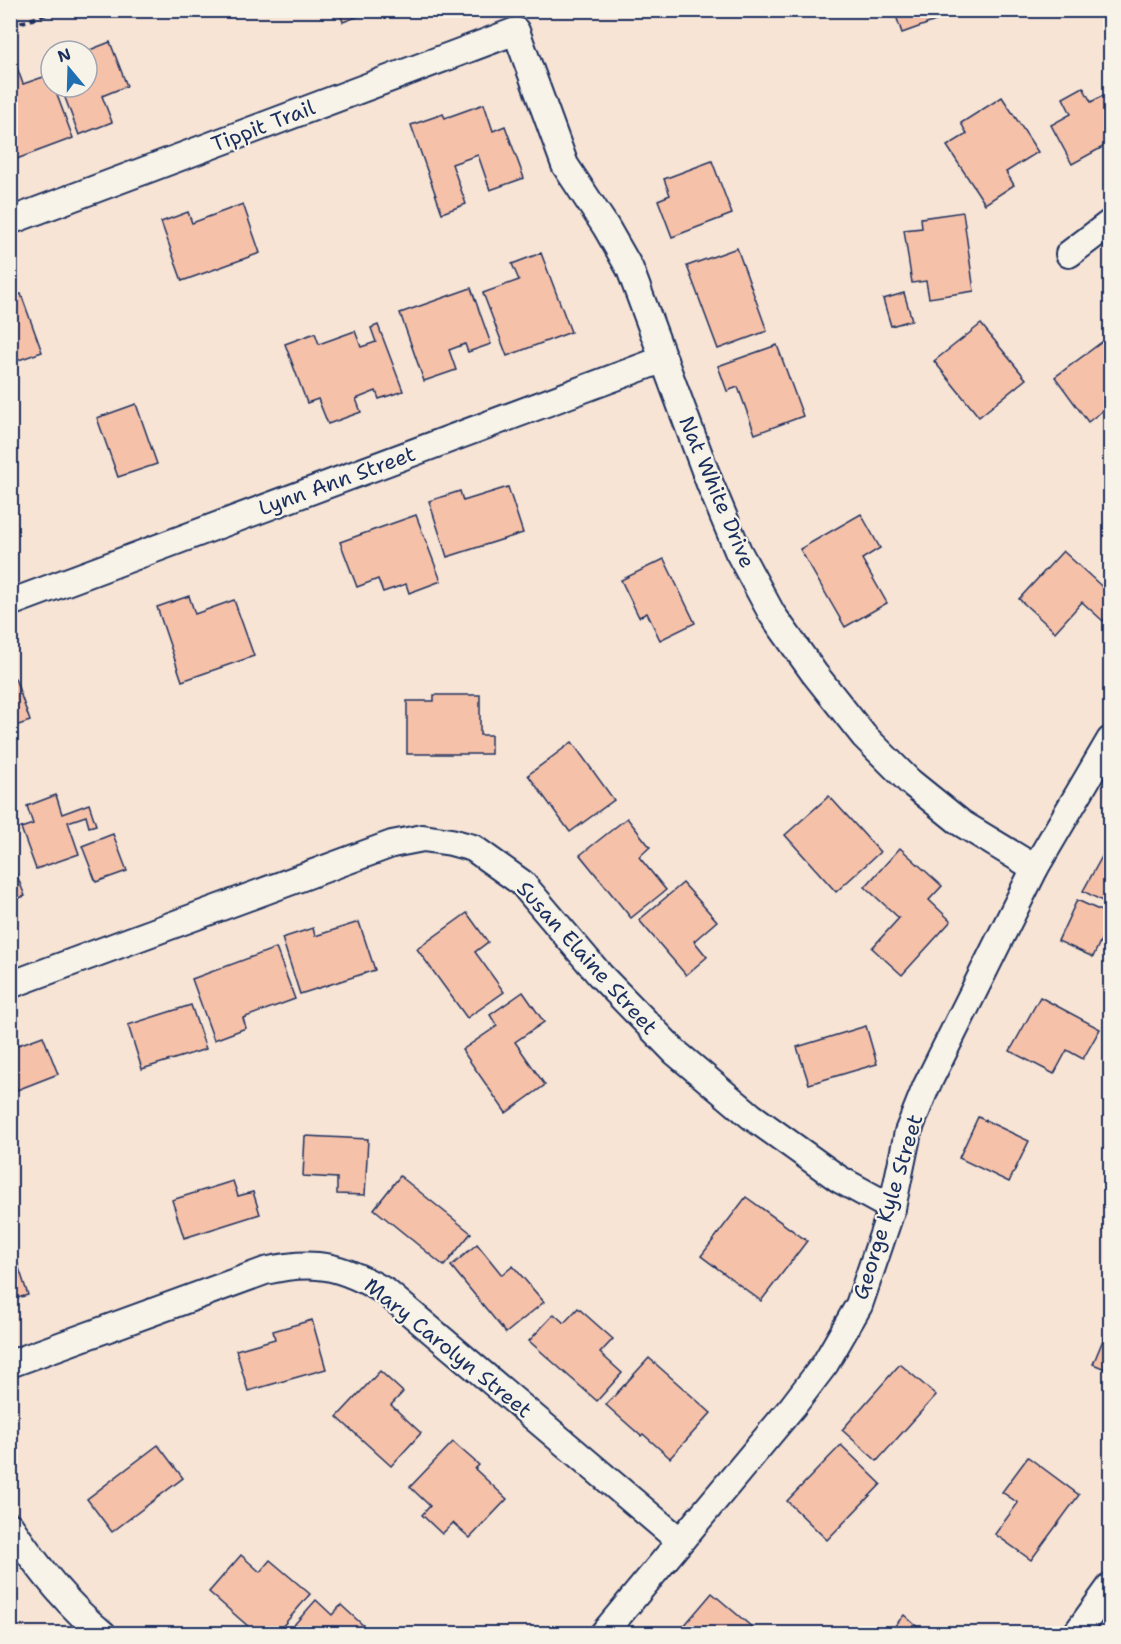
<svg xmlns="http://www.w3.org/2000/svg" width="1121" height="1644" font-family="'Shantell Sans',sans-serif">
<rect width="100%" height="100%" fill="#f7e4d5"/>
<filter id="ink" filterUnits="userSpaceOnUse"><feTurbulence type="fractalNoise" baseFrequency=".0167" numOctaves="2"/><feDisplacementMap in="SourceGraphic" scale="12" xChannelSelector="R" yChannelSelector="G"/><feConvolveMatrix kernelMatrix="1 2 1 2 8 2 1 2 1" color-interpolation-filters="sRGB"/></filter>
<g filter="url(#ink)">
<g fill="#f6c1a9" stroke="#1b2f5e" stroke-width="1.5">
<polygon points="339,10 375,10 343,22"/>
<polygon points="894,10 966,10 902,33"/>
<polygon points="110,42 127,86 102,96 112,122 79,135 61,87 87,87 87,51"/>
<polygon points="15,62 23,84 49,75 51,87 54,87 73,138 14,160 10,151 10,64"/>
<polygon points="1083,87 1091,102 1110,92 1110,143 1072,164 1051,125 1071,114 1063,98"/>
<polygon points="1002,97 1038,152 1006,172 1014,185 985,204 947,146 967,134 961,123"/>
<polygon points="484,104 493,131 505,126 524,178 490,190 478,155 452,164 466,204 442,213 411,125 443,114 445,118"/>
<polygon points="712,161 732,214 672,237 658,200 670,195 664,179"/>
<polygon points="243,204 260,253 182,281 161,222 188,212 192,223"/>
<polygon points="963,212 974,291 929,298 926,281 912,283 904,230 922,228 921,218"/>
<polygon points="737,248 767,331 718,349 687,266"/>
<polygon points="541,253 571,332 507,356 483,293 519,280 512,264"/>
<polygon points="471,288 491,344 468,352 465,344 449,350 456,370 424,381 400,313"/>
<polygon points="904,293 912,320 891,326 883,299"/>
<polygon points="21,294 42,352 10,363 10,297"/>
<polygon points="981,324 1026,379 979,417 934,361"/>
<polygon points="378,325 403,391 379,399 376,391 356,399 361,412 328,424 318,399 307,403 285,344 315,333 319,344 355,331 361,347 376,342 371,328"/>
<polygon points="1110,336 1110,405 1088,422 1055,377"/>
<polygon points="777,345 803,416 755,434 738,387 727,391 718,366"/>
<polygon points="136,404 157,464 118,477 97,418"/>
<polygon points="508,487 523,533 447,557 429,501 460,491 463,501"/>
<polygon points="861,514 880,548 862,559 887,603 845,627 800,549"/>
<polygon points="416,515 441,581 409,593 406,584 383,592 378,579 357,587 340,542"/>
<polygon points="1063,551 1110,594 1110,612 1103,621 1082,602 1055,632 1019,599"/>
<polygon points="664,559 695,623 660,640 647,613 639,617 621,580"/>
<polygon points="189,596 195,614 234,600 254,656 182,681 157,607"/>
<polygon points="15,678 30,721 10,728 10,679"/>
<polygon points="434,695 480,695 480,735 491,735 491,754 407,754 407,701 434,701"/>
<polygon points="572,742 614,800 570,832 528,775"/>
<polygon points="56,795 62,814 89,804 96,825 89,827 86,816 68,822 79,854 36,869 21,828 33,824 27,806"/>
<polygon points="829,796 880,852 836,892 785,835"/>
<polygon points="627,818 650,847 639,857 666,890 631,918 580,855"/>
<polygon points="113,834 127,871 96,882 82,846"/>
<polygon points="1110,842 1110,905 1083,891"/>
<polygon points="900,848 942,886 929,900 951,921 902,975 872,948 899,918 865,887"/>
<polygon points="10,858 25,896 10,901"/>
<polygon points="683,883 717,921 694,941 707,957 686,975 639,920"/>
<polygon points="1077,900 1110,915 1110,920 1093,957 1058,941"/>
<polygon points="467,913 488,942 475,952 504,992 467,1018 417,949"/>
<polygon points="359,922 375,970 300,994 282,938 313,928 315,936"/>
<polygon points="276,948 295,999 243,1018 246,1028 214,1040 192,979"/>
<polygon points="523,992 544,1022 515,1042 545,1085 506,1113 462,1050 497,1026 490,1015"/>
<polygon points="1040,997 1100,1029 1083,1059 1067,1050 1054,1074 1010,1051"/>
<polygon points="191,1005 206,1049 142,1069 128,1025"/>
<polygon points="866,1026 877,1064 809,1084 797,1047"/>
<polygon points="43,1036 58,1074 17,1090 10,1072 10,1048"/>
<polygon points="978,1117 1029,1141 1009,1182 959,1158"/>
<polygon points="305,1136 368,1139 365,1195 337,1194 337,1178 303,1176"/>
<polygon points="400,1176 471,1233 444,1266 374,1209"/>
<polygon points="233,1181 238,1196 253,1192 260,1214 184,1238 172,1200"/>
<polygon points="746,1197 807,1241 761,1301 701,1256"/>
<polygon points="10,1241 28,1295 10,1300"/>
<polygon points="477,1244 502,1275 513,1266 544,1302 506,1333 451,1266"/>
<polygon points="578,1308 613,1339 600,1353 622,1373 597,1401 529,1341 554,1314 564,1323"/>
<polygon points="312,1320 326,1369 248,1391 236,1350 275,1339 273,1331"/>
<polygon points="1110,1323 1110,1371 1093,1364"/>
<polygon points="649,1358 711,1413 670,1458 643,1434 641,1436 606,1405"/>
<polygon points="900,1364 936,1395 877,1461 842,1430"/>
<polygon points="380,1371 403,1392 391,1405 421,1433 391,1466 337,1417"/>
<polygon points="453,1442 479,1465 475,1469 507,1499 470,1538 453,1523 442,1534 422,1515 430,1506 410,1487"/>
<polygon points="158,1445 183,1478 112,1532 87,1499"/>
<polygon points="841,1445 881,1484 827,1540 787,1501"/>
<polygon points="1028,1457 1079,1495 1031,1560 995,1534 1018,1503 1002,1492"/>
<polygon points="241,1555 260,1572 270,1560 310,1594 276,1634 257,1634 209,1592"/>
<polygon points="712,1593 760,1634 677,1634"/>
<polygon points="316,1600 332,1615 341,1605 365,1627 360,1634 286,1634"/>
<polygon points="904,1615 925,1634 888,1634"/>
</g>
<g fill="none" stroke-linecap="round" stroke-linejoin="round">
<g stroke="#1b2f5e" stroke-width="30">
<g id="street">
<polyline points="10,221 516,31 565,165 606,227 630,269 710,484 738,551 772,614 814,673 864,736 909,781 961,823 1035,868"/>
<polyline points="1069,254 1110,223"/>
<polyline points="10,603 664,359"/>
<polyline points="10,985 392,844 423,838 451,842 473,848 522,883 600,975 675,1052 751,1116 839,1179 892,1208"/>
<path d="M10 1364 265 1271C315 1259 342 1266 386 1292L680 1541"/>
<path d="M10 1526C36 1565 66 1604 103 1634"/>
<polyline points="603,1634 793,1406 825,1364 859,1305 892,1208 908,1132 926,1087 1035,868 1110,740"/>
<polyline points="1076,1634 1110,1587"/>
</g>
</g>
<polyline stroke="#1b2f5e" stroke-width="4" stroke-dasharray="6 4.5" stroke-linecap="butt" points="10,24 27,21 58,10"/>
<use href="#street" stroke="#f7f3e8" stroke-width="26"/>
</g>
</g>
<g text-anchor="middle" stroke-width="4.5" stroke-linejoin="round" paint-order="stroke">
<g font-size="21" fill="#1b2f5e" stroke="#f7f3e8">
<text transform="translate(263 126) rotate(-21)" y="7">Tippit Trail</text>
<text transform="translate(337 481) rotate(-20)" y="7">Lynn Ann Street</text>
<text transform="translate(717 492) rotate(67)" y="7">Nat White Drive</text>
<text transform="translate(587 958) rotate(48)" y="7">Susan Elaine Street</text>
<text transform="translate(888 1207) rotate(-73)" y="7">George Kyle Street</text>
<text transform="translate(448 1348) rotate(39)" y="7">Mary Carolyn Street</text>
</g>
</g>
<rect width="1121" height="1644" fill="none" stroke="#f7f3e8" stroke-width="36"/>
<rect x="18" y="18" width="1085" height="1608" fill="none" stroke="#1b2f5e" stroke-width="2" filter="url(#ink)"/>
<g transform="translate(69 69) rotate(341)"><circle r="28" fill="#f7f3e8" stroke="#9fa5b1" stroke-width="1.5"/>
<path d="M0-4.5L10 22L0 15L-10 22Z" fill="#1f6fb2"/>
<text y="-9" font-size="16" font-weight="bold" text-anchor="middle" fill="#1b2f5e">N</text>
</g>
</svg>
